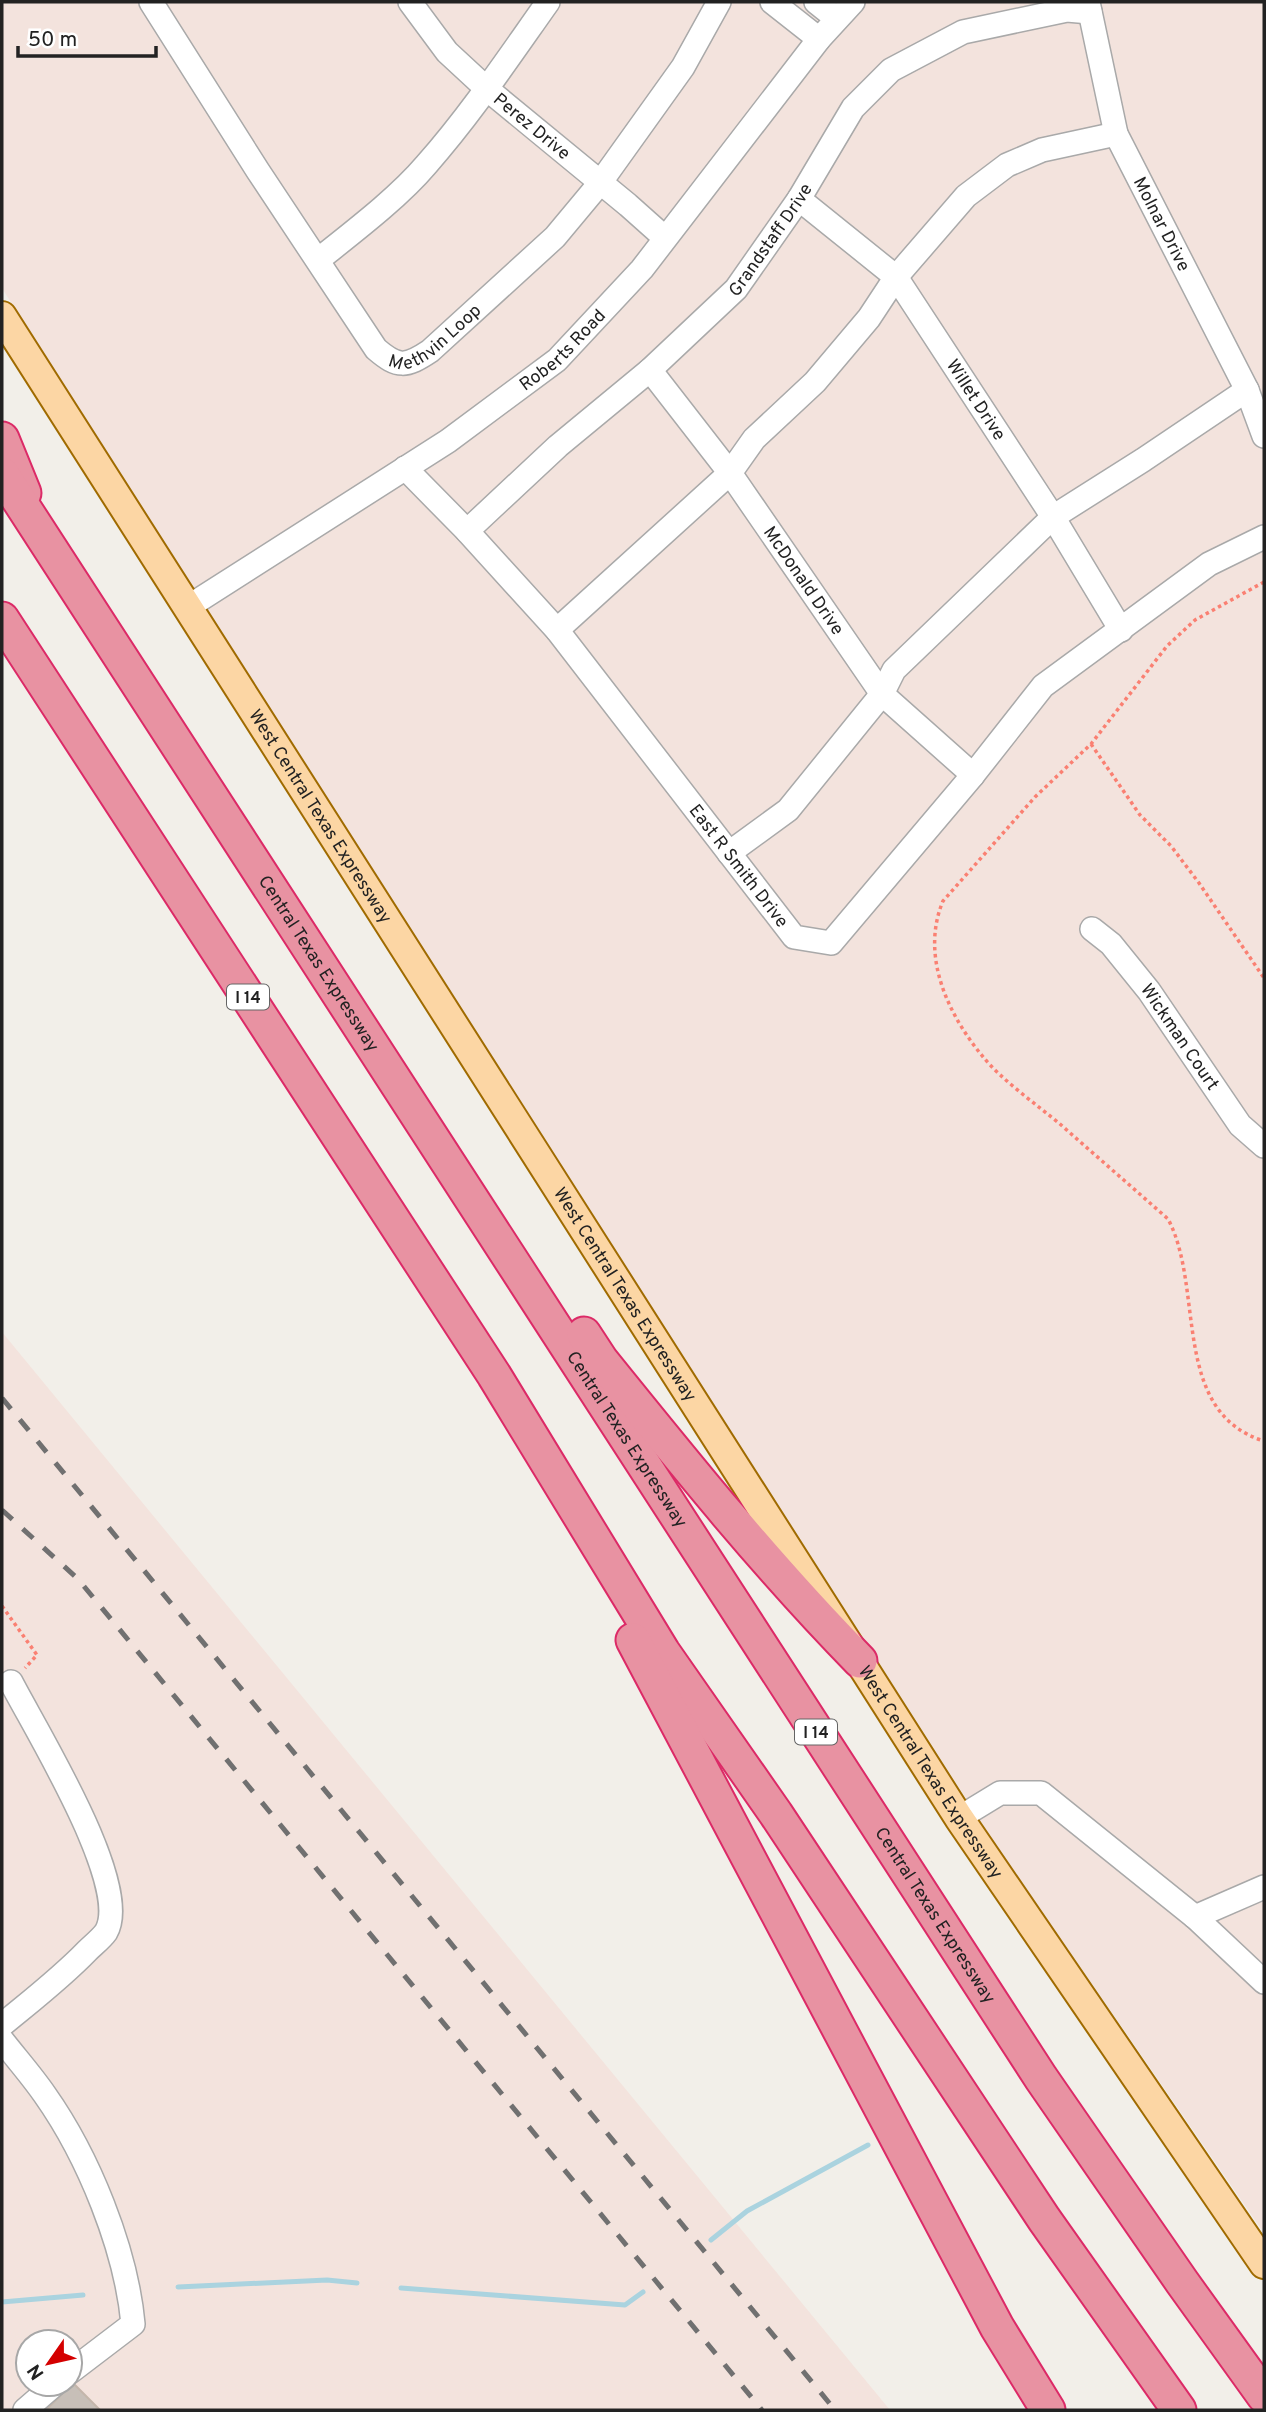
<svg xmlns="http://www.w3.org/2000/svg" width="1266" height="2412" font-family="Overpass,sans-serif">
<rect width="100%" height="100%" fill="#f2efe9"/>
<g fill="#f3e3dd" fill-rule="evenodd">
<polygon points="2,2 1264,2 1264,2233 990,1836 128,490 2,288"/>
<path d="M2 1332 146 1507 890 2410H2ZM28 2342H70V2384H28Z"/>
</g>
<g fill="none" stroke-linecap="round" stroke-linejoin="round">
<g stroke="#aad3df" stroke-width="5">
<polyline points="711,2240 747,2211 868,2145"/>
<polyline points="178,2287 327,2280 357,2283"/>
<polyline points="401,2288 625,2305 643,2292"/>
<polyline points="2,2302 83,2295"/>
</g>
</g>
<polygon fill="#c7bfb8" stroke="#c4b6ab" stroke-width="2" points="75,2385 100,2410 46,2410 70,2386"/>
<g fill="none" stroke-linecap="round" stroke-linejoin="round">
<g stroke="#a9a9a9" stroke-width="26">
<g id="minor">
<path id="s1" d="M151 2 258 171 376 349C398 368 406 367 430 351L555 237 600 183 683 67 719 2"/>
<path id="s2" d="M410 2 447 52 487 89 628 205 665 238"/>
<polyline points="772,2 819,39"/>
<polyline points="816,2 836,18"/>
<path id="s3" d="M1088 2 1116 134 1247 390 1264 436"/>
<path id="s4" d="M799 199 896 277 1053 517 1121 630"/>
<path d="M318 260C353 232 398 198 426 165 471 114 509 57 548 2"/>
<path id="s5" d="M650 370 730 473 882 694 973 775"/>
<path id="s6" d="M405 468 467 531 557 630 794 937 831 943 973 775 1043 686 1209 564 1264 537"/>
<path id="s7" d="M467 531 558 446 650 370 736 289 799 199 853 108 891 70 963 32 1067 10 1090 12"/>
<path id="s8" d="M188 607 448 441 557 360 642 269 819 39 853 2"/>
<polyline points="557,630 730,473 754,439 815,382 869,318 896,277 966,196 1007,165 1042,150 1116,134"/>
<polyline points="729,853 788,810 882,694 894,670 1053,517 1143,460 1247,390"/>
<path id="s9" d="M1092 929 1111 944 1149 991 1240 1125 1264 1146"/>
<polyline points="959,1818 1000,1793 1041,1793 1195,1917 1264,1982"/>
<polyline points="1195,1917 1264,1887"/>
<path d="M2 2025C31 2001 61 1978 87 1951 93 1945 101 1939 106 1932 133 1886 35 1729 11 1682"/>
<path d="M2 2040C16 2058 32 2076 45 2095 88 2156 126 2248 133 2324L70 2372"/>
<polyline points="25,2410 55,2384"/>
</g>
</g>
<g stroke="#a06b00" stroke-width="32">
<g id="major">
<path id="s10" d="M2 316 959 1818 1264 2264"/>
</g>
</g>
<g stroke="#dc2a67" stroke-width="37">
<g id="highway">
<polyline points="2,439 24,493"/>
<path id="s11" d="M2 474 1041 2078 1182 2282 1264 2396"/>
<polyline points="2,619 494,1375 663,1652 776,1814 1044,2219 1179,2410"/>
<path d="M584 1334 601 1360C684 1463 767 1566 860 1661"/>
<polyline points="633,1640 997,2327 1048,2410"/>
</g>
</g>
<g stroke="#fa8072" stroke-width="3.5" stroke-dasharray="3.5 3.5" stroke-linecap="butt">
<path d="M1264 582 1195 620 1167 646 1091 744 1035 797 943 901C920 956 948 1015 984 1058 1002 1080 1037 1105 1060 1124 1096 1156 1132 1187 1168 1219 1205 1288 1170 1412 1264 1441"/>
<polyline points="1091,744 1140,815 1171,846 1199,883 1264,978"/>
<polyline points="2,1606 37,1655 25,1668"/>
</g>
<use href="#minor" stroke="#fff" stroke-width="23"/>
<use href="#major" stroke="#fcd6a4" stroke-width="28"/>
<use href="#highway" stroke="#e892a2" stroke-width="33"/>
<g stroke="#707070" stroke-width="5" stroke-dasharray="14 14" stroke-linecap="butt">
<polyline points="2,1398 835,2410"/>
<polyline points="2,1510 78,1579 762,2410"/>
</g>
</g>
<g text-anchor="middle" stroke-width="7" stroke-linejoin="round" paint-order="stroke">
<g fill="#fff" stroke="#646464" stroke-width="2">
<rect x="227" y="984.5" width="42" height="25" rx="5"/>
<rect x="795" y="1719.5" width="42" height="25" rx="5"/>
</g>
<g font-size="16" font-weight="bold" fill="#222">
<text x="248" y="1003">I 14</text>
<text x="816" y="1738">I 14</text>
</g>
<g font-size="18" fill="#222" stroke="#fff">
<text dy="6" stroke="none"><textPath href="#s2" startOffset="175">Perez Drive</textPath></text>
<text dy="6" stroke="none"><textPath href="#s3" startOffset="236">Molnar Drive</textPath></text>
<text dy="6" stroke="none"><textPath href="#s7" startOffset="422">Grandstaff Drive</textPath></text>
<text dy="6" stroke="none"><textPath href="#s1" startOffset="485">Methvin Loop</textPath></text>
<text dy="6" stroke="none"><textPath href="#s8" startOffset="455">Roberts Road</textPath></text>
<text dy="6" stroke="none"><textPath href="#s4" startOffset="271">Willet Drive</textPath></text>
<text dy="6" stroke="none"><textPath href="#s5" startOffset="261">McDonald Drive</textPath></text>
<text dy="6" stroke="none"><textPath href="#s10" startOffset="593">West Central Texas Expressway</textPath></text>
<text dy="6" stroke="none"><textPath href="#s6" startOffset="520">East R Smith Drive</textPath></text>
<text dy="6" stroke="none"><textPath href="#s11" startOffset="583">Central Texas Expressway</textPath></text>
<text dy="6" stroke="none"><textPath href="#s9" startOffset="140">Wickman Court</textPath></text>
<text dy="6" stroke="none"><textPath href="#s10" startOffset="1160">West Central Texas Expressway</textPath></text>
<text dy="6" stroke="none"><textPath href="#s11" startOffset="1150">Central Texas Expressway</textPath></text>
<text dy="6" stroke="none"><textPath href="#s10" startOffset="1727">West Central Texas Expressway</textPath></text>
<text dy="6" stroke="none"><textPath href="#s11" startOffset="1717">Central Texas Expressway</textPath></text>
</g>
</g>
<rect width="1266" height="2412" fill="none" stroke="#222222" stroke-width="7"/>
<g transform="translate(49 2363) rotate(236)"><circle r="33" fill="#ffffff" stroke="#a7a7a7" stroke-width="2"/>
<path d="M0-5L12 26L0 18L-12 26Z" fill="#d40000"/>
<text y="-10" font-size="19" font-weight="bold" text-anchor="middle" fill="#222222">N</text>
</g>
<path d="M18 46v10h138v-10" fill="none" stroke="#222222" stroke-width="3.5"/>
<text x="28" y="46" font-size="21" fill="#222222" stroke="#ffffff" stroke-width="5" paint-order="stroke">50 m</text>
</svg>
